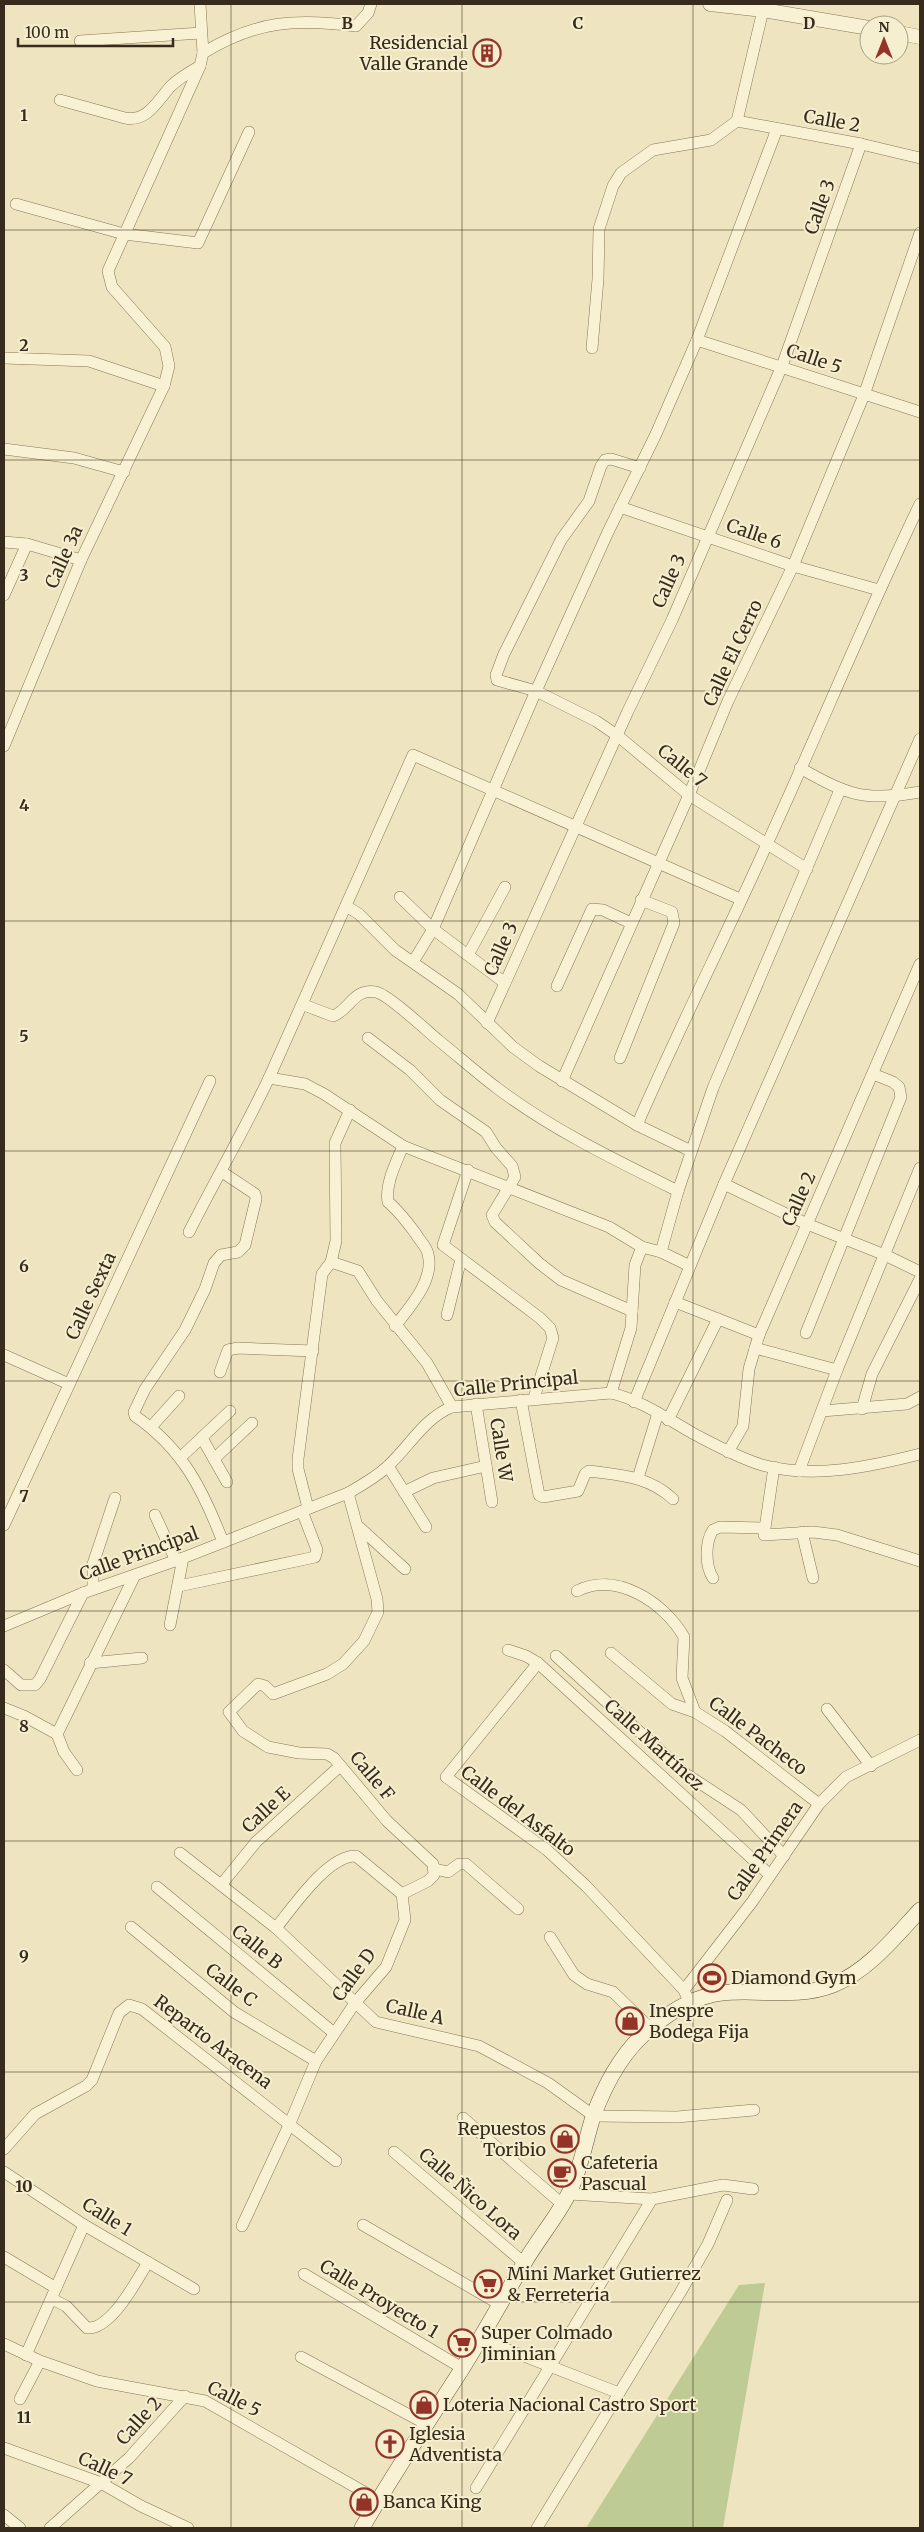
<svg xmlns="http://www.w3.org/2000/svg" width="924" height="2532" font-family="Merriweather,serif">
<rect width="100%" height="100%" fill="#eee5c0"/>
<polygon fill="#bfcb94" points="765,2283 723,2528 586,2528 739,2285"/>
<g fill="none" stroke-linecap="round" stroke-linejoin="round">
<g stroke="#867658" stroke-width="12">
<g id="minor">
<polyline points="200,4 203,53"/>
<polyline points="80,41 201,33"/>
<path d="M60 100 125 118C148 122 157 101 171 86 179 78 190 72 200 66L203 53C256 21 295 18 356 26L368 13 371 4"/>
<polyline points="737,121 861,144 920,158"/>
<polyline points="16,204 124,234 198,243 249,132"/>
<polyline points="697,340 920,412"/>
<polyline points="592,348 598,279 599,229 613,186 621,173 653,150 711,140 737,121 763,10"/>
<polyline points="4,358 89,361 164,386"/>
<polyline points="4,449 74,458 124,472"/>
<polyline points="640,468 611,459 605,460 601,466 589,501 561,540 504,654 496,675 497,680 536,691 596,721 618,736 689,795 807,869"/>
<polyline points="620,507 793,566 879,590"/>
<polyline points="4,542 27,544 81,560"/>
<polyline points="4,595 27,544"/>
<polyline points="4,746 81,560 164,386 169,366 165,347 112,287 108,271 200,66"/>
<path d="M800 768C848 795 864 802 920 792"/>
<polyline points="400,897 433,929 505,983"/>
<polyline points="346,906 359,914 395,950 458,994 513,1047 539,1066 637,1125 691,1151"/>
<polyline points="468,955 505,887"/>
<polyline points="413,962 433,929 536,691 608,532 656,434 697,340 777,129"/>
<polyline points="557,986 592,909 603,910 631,923"/>
<path d="M304 1005 333 1016C350 1010 353 988 376 992 389 995 426 1030 438 1040 458 1056 477 1073 497 1088 551 1129 617 1161 678 1191"/>
<polyline points="487,1023 628,711 672,620 782,366 861,144"/>
<polyline points="368,1038 410,1070 440,1100 486,1132 496,1148 512,1166 515,1177 492,1215 495,1222 539,1263 561,1280 632,1311"/>
<polyline points="620,1058 674,923 672,912 641,900"/>
<polyline points="269,1078 305,1084 324,1094 403,1146 609,1227 642,1247 661,1252 690,1266"/>
<polyline points="562,1081 689,795 728,701 793,566 864,395 920,233"/>
<path d="M637 1125C678 1030 725 938 767 844 819 731 866 616 920 504"/>
<polyline points="468,1170 443,1245 540,1318 550,1328 553,1338 534,1398"/>
<path d="M222 1172 255 1194 256 1199 245 1245 238 1252 221 1255 214 1263 205 1289 185 1330 145 1389 134 1412 135 1416C183 1449 203 1490 223 1542"/>
<polyline points="724,1184 807,1224 885,1255 920,1272"/>
<path d="M189 1232C215 1180 244 1131 269 1078L413 755 740 899"/>
<polyline points="661,1252 678,1191 713,1088 840,790"/>
<polyline points="331,1262 358,1271 377,1301 427,1363 452,1407"/>
<polyline points="675,1302 759,1335"/>
<polyline points="447,1315 461,1259"/>
<path d="M395 1326C409 1308 435 1280 428 1254 427 1247 419 1240 416 1234 407 1222 399 1211 388 1202 385 1184 396 1163 403 1146"/>
<polyline points="806,1333 901,1097 899,1087 893,1082 873,1074"/>
<polyline points="755,1348 837,1370"/>
<polyline points="4,1355 69,1384"/>
<polyline points="220,1372 228,1350 238,1348 313,1351"/>
<polyline points="611,1393 631,1328 635,1265 642,1247"/>
<path d="M521 1400 539 1495 543 1497 578 1491 585 1474 589 1471C620 1475 649 1476 673 1499"/>
<polyline points="634,1402 724,1184 920,739"/>
<polyline points="476,1404 492,1502"/>
<polyline points="862,1409 872,1374 920,1279"/>
<polyline points="822,1411 907,1404 920,1397"/>
<polyline points="668,1420 718,1319"/>
<polyline points="151,1427 179,1396"/>
<polyline points="202,1438 227,1482"/>
<polyline points="728,1452 743,1426 749,1369 759,1335 920,964"/>
<polyline points="181,1457 230,1411"/>
<polyline points="214,1459 252,1423"/>
<polyline points="388,1466 426,1527"/>
<polyline points="774,1467 764,1535 813,1532 837,1535 920,1561"/>
<polyline points="799,1471 837,1370 920,1168"/>
<polyline points="638,1478 658,1413"/>
<polyline points="404,1492 433,1478 486,1466"/>
<polyline points="348,1493 377,1599 378,1612 364,1641 343,1664 327,1674 273,1694 265,1686 258,1684 229,1712 243,1731 268,1747 299,1753 327,1754 334,1758 387,1821 433,1864 434,1875 428,1881 402,1894"/>
<polyline points="308,1508 298,1469 298,1459 322,1274 331,1262 336,1241 335,1143 350,1110"/>
<polyline points="155,1515 176,1561"/>
<polyline points="4,1525 210,1081"/>
<polyline points="359,1527 405,1569"/>
<polyline points="802,1532 813,1578"/>
<path d="M713 1578C705 1566 705 1542 713 1530L720 1527 764 1528"/>
<polyline points="179,1586 315,1557 317,1550 302,1511"/>
<polyline points="93,1589 93,1564 115,1498"/>
<path d="M577 1591C616 1571 664 1602 684 1637L682 1678 695 1712 725 1731 819 1804"/>
<polyline points="170,1625 183,1558"/>
<path d="M4 1626 83 1593 183 1558 348 1493C362 1485 375 1478 387 1467 409 1447 424 1418 452 1407L611 1393C641 1400 669 1420 696 1435 717 1446 739 1458 762 1465 814 1479 869 1467 920 1454"/>
<polyline points="508,1650 526,1656 538,1663 770,1875"/>
<polyline points="611,1653 672,1704 695,1712"/>
<polyline points="556,1656 686,1774 741,1810 784,1856"/>
<polyline points="90,1663 142,1658"/>
<polyline points="538,1663 446,1777 547,1850 586,1886 684,1990 689,2002"/>
<polyline points="4,1670 21,1685 35,1685 40,1679 83,1593"/>
<polyline points="4,1708 24,1716 57,1734"/>
<polyline points="827,1709 871,1766"/>
<polyline points="77,1770 64,1752 57,1734 135,1575"/>
<polyline points="180,1853 276,1928 376,2022 479,2046 548,2083 594,2116 677,2117 754,2110"/>
<polyline points="435,1869 448,1872 459,1864 466,1864 518,1909"/>
<polyline points="221,1885 256,1842 340,1766"/>
<polyline points="157,1887 334,2033"/>
<polyline points="131,1927 234,2012 316,2061"/>
<polyline points="550,1937 574,1975 587,1984 613,1992 650,2028"/>
<polyline points="684,1990 752,1902 819,1804 846,1777 920,1740"/>
<polyline points="463,2118 562,2204"/>
<polyline points="4,2149 35,2114 86,2086 92,2080 119,2013 129,2005 142,2009 336,2161"/>
<polyline points="394,2152 524,2263"/>
<polyline points="4,2172 84,2225 194,2289"/>
<polyline points="569,2194 652,2199 723,2185 753,2189"/>
<polyline points="363,2225 501,2305"/>
<path d="M242 2226 290 2123 316 2061 355 2003 386 1967 405 1920 402 1894 356 1856C328 1855 293 1907 276 1928"/>
<polyline points="4,2257 56,2288"/>
<polyline points="304,2274 462,2368"/>
<path d="M52 2299 66 2306 87 2328C111 2330 137 2280 148 2262"/>
<polyline points="480,2339 619,2393"/>
<polyline points="4,2344 40,2361 97,2381 205,2401 378,2500"/>
<polyline points="26,2355 84,2225"/>
<polyline points="301,2357 426,2424"/>
<polyline points="20,2399 40,2361"/>
<polyline points="4,2448 101,2483 141,2506 188,2528"/>
<polyline points="476,2488 652,2199"/>
<polyline points="4,2515 20,2528"/>
<polyline points="50,2528 129,2458 185,2396"/>
<polyline points="537,2528 680,2293 708,2244 727,2200"/>
</g>
</g>
<g stroke="#867658" stroke-width="15">
<g id="tertiary">
<polyline points="710,4 763,10 869,28"/>
<polyline points="899,33 920,37"/>
</g>
</g>
<g stroke="#68563b" stroke-width="16">
<path id="secondary" d="M362 2528C393 2474 428 2422 462 2369 483 2335 502 2300 523 2265 537 2240 556 2219 569 2193 581 2169 585 2142 593 2117 605 2084 623 2050 651 2028 671 2011 696 1996 722 1993 759 1989 797 1999 833 1985 868 1971 895 1937 920 1910"/>
</g>
<use href="#minor" stroke="#f9f1d3" stroke-width="11"/>
<use href="#tertiary" stroke="#f9f1d3" stroke-width="14"/>
<use href="#secondary" stroke="#f9f1d3" stroke-width="15"/>
</g>
<path fill="none" stroke="#362b1c" stroke-width="1" stroke-opacity="0.55" d="M231 4V2528M462 4V2528M693 4V2528M4 230H920M4 460H920M4 691H920M4 921H920M4 1151H920M4 1381H920M4 1611H920M4 1841H920M4 2072H920M4 2302H920"/>
<defs>
<g id="building-ring" transform="scale(1.4375)"><circle r="9.5" fill="#f5eecf" stroke="#953328" stroke-width="1.5"/><path d="M-4-6H4V6H1V3H-1V6H-4ZM-2.5-4.3h1.7v1.8h-1.7ZM.8-4.3h1.7v1.8H.8ZM-2.5-1h1.7V.8h-1.7ZM.8-1h1.7V.8H.8Z" fill="#953328"/></g>
<g id="stadium-ring" transform="scale(1.4375)"><circle r="9.5" fill="#f5eecf" stroke="#953328" stroke-width="1.5"/><path d="M0-5a6.5 5 0 1 0 0 10a6.5 5 0 1 0 0-10ZM-3.5-1.8h7v3.6h-7Z" fill="#953328"/></g>
<g id="shop-ring" transform="scale(1.4375)"><circle r="9.5" fill="#f5eecf" stroke="#953328" stroke-width="1.5"/><path d="M-5-2.5h2.3a2.7 3.5 0 0 1 5.4 0H5L5.5 6h-11ZM-1.5-2.5h3a1.5 2.3 0 0 0-3 0Z" fill="#953328"/></g>
<g id="cafe-ring" transform="scale(1.4375)"><circle r="9.5" fill="#f5eecf" stroke="#953328" stroke-width="1.5"/><path d="M-5.5-4.5H6V0H3Q3 3.5 0 3.5H-2.5Q-5.5 3.5-5.5 0ZM3-3.2v2h1.7v-2ZM-6 4.5H4V6H-6Z" fill="#953328"/></g>
<g id="supermarket-ring" transform="scale(1.4375)"><circle r="9.5" fill="#f5eecf" stroke="#953328" stroke-width="1.5"/><path d="M-6-5.5h2.5l.6 2H6L4.5 2H-2.5L-4.4-4H-6ZM-1.5 3.2a1.3 1.3 0 1 0 .1 0ZM3 3.2a1.3 1.3 0 1 0 .1 0Z" fill="#953328"/></g>
<g id="church-ring" transform="scale(1.4375)"><circle r="9.5" fill="#f5eecf" stroke="#953328" stroke-width="1.5"/><path d="M-1.2-6h2.4v3.5h3.3v2.4h-3.3V6h-2.4V-.1h-3.3v-2.4h3.3Z" fill="#953328"/></g>
</defs>
<g fill-rule="evenodd">
<use href="#building-ring" x="487" y="53"/>
<use href="#stadium-ring" x="712" y="1978"/>
<use href="#shop-ring" x="630" y="2021"/>
<use href="#shop-ring" x="565" y="2139"/>
<use href="#cafe-ring" x="562" y="2173"/>
<use href="#supermarket-ring" x="488" y="2284"/>
<use href="#supermarket-ring" x="462" y="2343"/>
<use href="#shop-ring" x="424" y="2405"/>
<use href="#church-ring" x="390" y="2444"/>
<use href="#shop-ring" x="364" y="2502"/>
</g>
<g text-anchor="middle" stroke-width="4" stroke-linejoin="round" paint-order="stroke">
<g font-size="18" fill="#362b1c" stroke="#f5eecf" text-anchor="start">
<text x="468" y="49" text-anchor="end">Residencial<tspan x="468" dy="21">Valle Grande</tspan></text>
<text x="731" y="1984">Diamond Gym</text>
<text x="649" y="2017">Inespre<tspan x="649" dy="21">Bodega Fija</tspan></text>
<text x="546" y="2135" text-anchor="end">Repuestos<tspan x="546" dy="21">Toribio</tspan></text>
<text x="581" y="2169">Cafeteria<tspan x="581" dy="21">Pascual</tspan></text>
<text x="507" y="2280">Mini Market Gutierrez<tspan x="507" dy="21">&amp; Ferreteria</tspan></text>
<text x="481" y="2339">Super Colmado<tspan x="481" dy="21">Jiminian</tspan></text>
<text x="443" y="2411">Loteria Nacional Castro Sport</text>
<text x="409" y="2440">Iglesia<tspan x="409" dy="21">Adventista</tspan></text>
<text x="383" y="2508">Banca King</text>
</g>
<g font-size="18" fill="#362b1c" stroke="#f5eecf">
<text transform="translate(832 121) rotate(10)" y="6">Calle 2</text>
<text transform="translate(820 207) rotate(-70)" y="6">Calle 3</text>
<text transform="translate(814 359) rotate(19)" y="6">Calle 5</text>
<text transform="translate(754 534) rotate(19)" y="6">Calle 6</text>
<text transform="translate(64 557) rotate(-66)" y="6">Calle 3a</text>
<text transform="translate(669 581) rotate(-66)" y="6">Calle 3</text>
<text transform="translate(733 653) rotate(-65)" y="6">Calle El Cerro</text>
<text transform="translate(682 766) rotate(39)" y="6">Calle 7</text>
<text transform="translate(501 949) rotate(-66)" y="6">Calle 3</text>
<text transform="translate(799 1199) rotate(-66)" y="6">Calle 2</text>
<text transform="translate(91 1296) rotate(-65)" y="6">Calle Sexta</text>
<text transform="translate(516 1384) rotate(-6)" y="6">Calle Principal</text>
<text transform="translate(501 1450) rotate(81)" y="6">Calle W</text>
<text transform="translate(139 1554) rotate(-20)" y="6">Calle Principal</text>
<text transform="translate(758 1736) rotate(37)" y="6">Calle Pacheco</text>
<text transform="translate(654 1745) rotate(42)" y="6">Calle Martínez</text>
<text transform="translate(372 1776) rotate(50)" y="6">Calle F</text>
<text transform="translate(266 1810) rotate(-43)" y="6">Calle E</text>
<text transform="translate(518 1811) rotate(37)" y="6">Calle del Asfalto</text>
<text transform="translate(765 1851) rotate(-55)" y="6">Calle Primera</text>
<text transform="translate(257 1947) rotate(39)" y="6">Calle B</text>
<text transform="translate(354 1975) rotate(-54)" y="6">Calle D</text>
<text transform="translate(231 1985) rotate(37)" y="6">Calle C</text>
<text transform="translate(415 2012) rotate(13)" y="6">Calle A</text>
<text transform="translate(213 2042) rotate(37)" y="6">Reparto Aracena</text>
<text transform="translate(470 2194) rotate(41)" y="6">Calle Ñico Lora</text>
<text transform="translate(107 2217) rotate(32)" y="6">Calle 1</text>
<text transform="translate(379 2299) rotate(31)" y="6">Calle Proyecto 1</text>
<text transform="translate(234 2399) rotate(27)" y="6">Calle 5</text>
<text transform="translate(139 2421) rotate(-48)" y="6">Calle 2</text>
<text transform="translate(105 2469) rotate(25)" y="6">Calle 7</text>
</g>
</g>
<g font-size="16" text-anchor="middle" font-weight="bold" fill="#362b1c" stroke="#f5eecf" stroke-width="4" stroke-linejoin="round" paint-order="stroke">
<text x="347" y="29">B</text>
<text x="578" y="29">C</text>
<text x="809" y="29">D</text>
<text x="24" y="121">1</text>
<text x="24" y="351">2</text>
<text x="24" y="581">3</text>
<text x="24" y="811">4</text>
<text x="24" y="1042">5</text>
<text x="24" y="1272">6</text>
<text x="24" y="1502">7</text>
<text x="24" y="1732">8</text>
<text x="24" y="1962">9</text>
<text x="24" y="2192">10</text>
<text x="24" y="2423">11</text>
</g>
<rect width="924" height="2532" fill="none" stroke="#362b1c" stroke-width="10"/>
<g transform="translate(884 40)"><circle r="24" fill="#f5eecf" stroke="#a9a087"/>
<path d="M0-4L9 19L0 12L-9 19Z" fill="#953328"/>
<text y="-8" font-size="14" font-weight="bold" text-anchor="middle" fill="#362b1c">N</text>
</g>
<path d="M18 38v8h155v-8" fill="none" stroke="#362b1c" stroke-width="2.5"/>
<text x="25" y="38" font-size="15" fill="#362b1c" stroke="#f5eecf" stroke-width="4" paint-order="stroke">100 m</text>
</svg>
